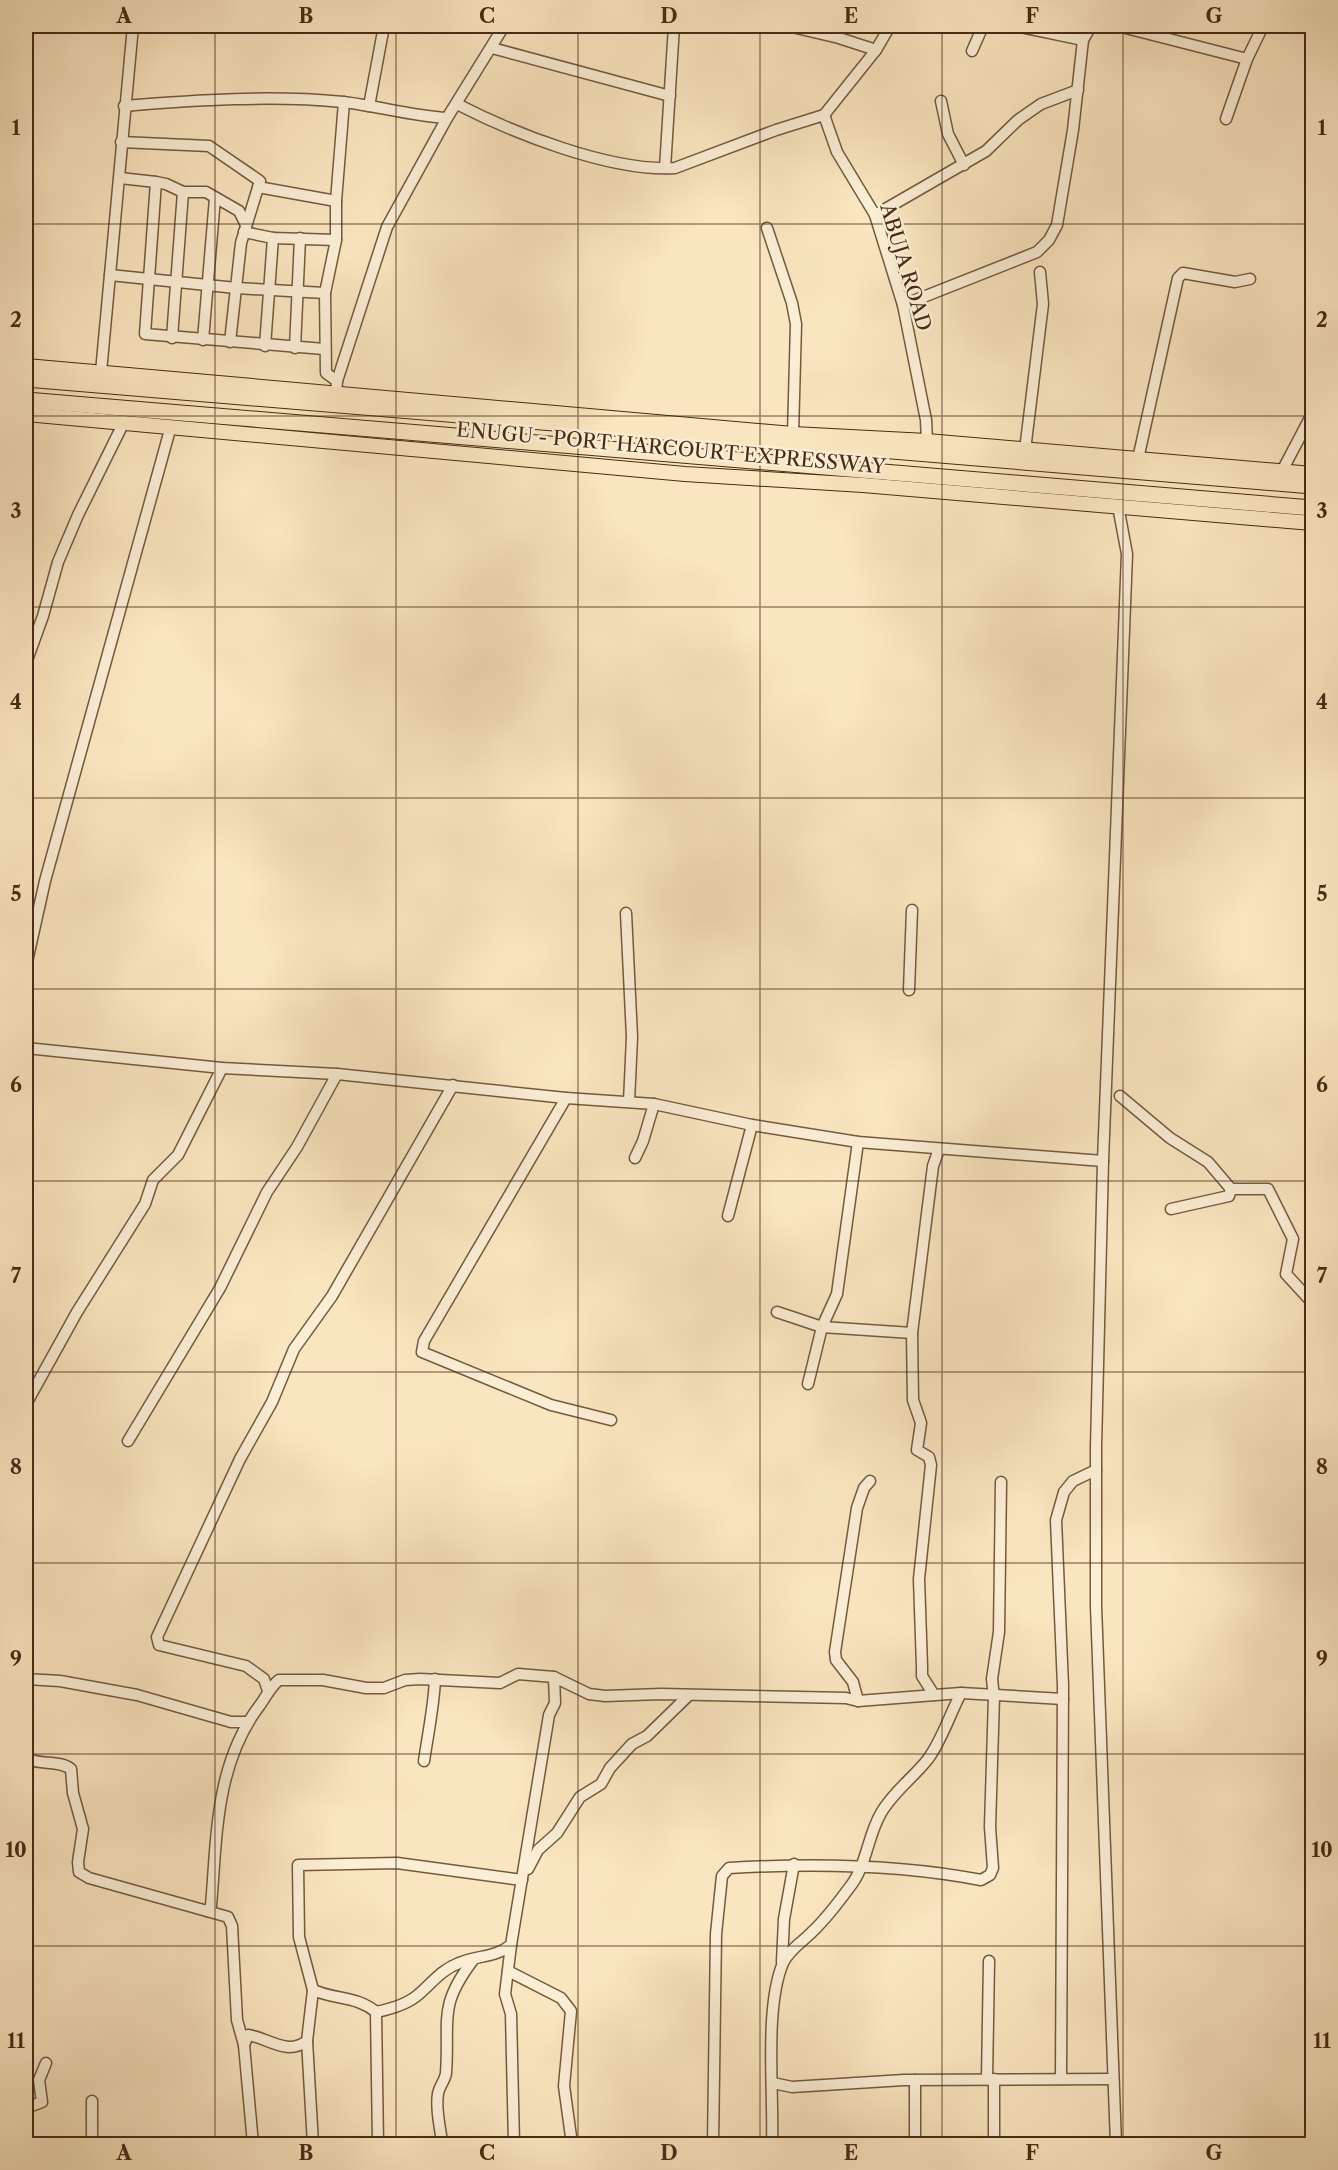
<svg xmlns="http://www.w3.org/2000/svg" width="1338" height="2170" font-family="'Libre Caslon Text',serif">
<rect width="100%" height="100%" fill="#f9e5bf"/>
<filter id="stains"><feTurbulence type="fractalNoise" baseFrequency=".00333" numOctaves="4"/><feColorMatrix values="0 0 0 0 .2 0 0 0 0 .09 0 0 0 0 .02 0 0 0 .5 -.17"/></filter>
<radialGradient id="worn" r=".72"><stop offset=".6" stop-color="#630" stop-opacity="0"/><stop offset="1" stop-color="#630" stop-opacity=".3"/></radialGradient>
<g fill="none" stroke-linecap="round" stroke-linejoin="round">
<g stroke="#745940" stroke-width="13">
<g id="minor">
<polyline points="788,26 839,38 876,50"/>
<polyline points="1016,26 1083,40"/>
<polyline points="1118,26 1247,59"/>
<polyline points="492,48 670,96"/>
<polyline points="972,51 983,26"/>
<polyline points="941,101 948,134 964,165"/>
<path d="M457 104C513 133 611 172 675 168L776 130 824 115"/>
<path d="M124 106C196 100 271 95 343 102 378 106 412 116 447 118"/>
<polyline points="369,106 384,26"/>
<polyline points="824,115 837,152 875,215 903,305 926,420 927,441"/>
<polyline points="824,115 876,50 890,26"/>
<polyline points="1226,119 1247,59 1263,26"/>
<polyline points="121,142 209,146 260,181 241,243 230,342"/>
<polyline points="665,168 674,26"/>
<polyline points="120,178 156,182 145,334 324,349"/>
<polyline points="156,182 166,184 183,192 206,192 239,211 246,225"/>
<polyline points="258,187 336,201"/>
<polyline points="875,215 986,151 1018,120 1041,104 1078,90"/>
<polyline points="767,228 792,303 796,324 793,434"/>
<polyline points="244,232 273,238 336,240"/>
<polyline points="110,275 236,288 325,293"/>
<polyline points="903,305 1037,252 1049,240 1057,225 1073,130 1083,40 1091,26"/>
<polyline points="172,338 183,192"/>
<polyline points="203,340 215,198"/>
<polyline points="265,346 273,238"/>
<polyline points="295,348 300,238"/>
<polyline points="101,372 133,26"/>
<polyline points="337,381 326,373 325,293 336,240 336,201 344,102"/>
<polyline points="336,394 337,381 387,227 447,118 504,26"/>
<polyline points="1025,450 1043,304 1040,272"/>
<polyline points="1138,459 1178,278 1183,273 1235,282 1250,279"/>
<polyline points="1282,471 1312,414"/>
<polyline points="26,663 43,616 58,562 78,515 124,422"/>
<polyline points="626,913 632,1037 629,1102"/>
<polyline points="26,966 45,881 171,426"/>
<polyline points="909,990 912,910"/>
<polyline points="26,1048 222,1068 337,1074 566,1098 654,1104 752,1125 858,1142 1103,1161"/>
<polyline points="1120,1096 1170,1138 1208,1162 1231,1189 1268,1189 1293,1239 1286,1274 1309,1299 1312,1300"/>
<polyline points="566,1098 424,1341 422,1352 551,1405 611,1420"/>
<polyline points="635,1158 643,1141 654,1104"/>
<polyline points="1171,1209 1229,1196 1231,1189"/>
<polyline points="728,1216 752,1125"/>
<polyline points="777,1312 822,1327 912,1333"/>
<polyline points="808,1384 822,1327 837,1294 858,1142"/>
<polyline points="26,1404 77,1312 145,1204 153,1180 178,1155 222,1068"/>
<polyline points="128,1441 220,1288 267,1192 297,1147 337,1074"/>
<polyline points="26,1679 60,1681 137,1695 231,1722 245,1722"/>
<polyline points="268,1691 264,1679 246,1666 159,1645 157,1637 240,1459 272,1402 294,1349 332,1296 453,1085"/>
<polyline points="934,1695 922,1676 922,1667 919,1579 931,1465 929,1457 917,1450 921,1423 913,1400 912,1333 933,1166 939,1149"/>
<polyline points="858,1701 853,1682 836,1660 835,1652 857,1508 864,1488 870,1481"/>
<path d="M26 1747 28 1759C41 1765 60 1760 71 1769L73 1793 83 1829 78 1862 79 1872 89 1878 207 1911 211 1906C217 1836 215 1764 260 1705 266 1697 270 1687 279 1680H323L366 1688H384L405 1680 420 1679 500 1683 518 1674 554 1677 589 1694 605 1696 661 1694 846 1698 858 1701 961 1693 1063 1699"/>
<path d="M424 1761C428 1734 434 1705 435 1679"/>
<polyline points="528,1869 538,1850 557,1833 580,1797 601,1784 610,1768 632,1744 647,1736 688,1696"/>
<polyline points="207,1911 228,1917 232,1926 237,2020 244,2045"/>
<polyline points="511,1945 505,1994 511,2014 514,2144"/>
<polyline points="782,1962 784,1919 794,1864"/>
<polyline points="508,1971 561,1998 571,2011 564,2086 572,2144"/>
<polyline points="313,1990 299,1937 298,1865 397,1863 522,1880"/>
<polyline points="376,2012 378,2144"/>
<polyline points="307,2041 313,2144"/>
<polyline points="987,2079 989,1961"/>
<polyline points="994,2079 994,2144"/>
<polyline points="1061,2079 1063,1686 1056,1520 1064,1492 1073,1481 1096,1470"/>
<polyline points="773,2083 792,2087 904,2080 1113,2079"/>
<polyline points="26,2108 42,2102 39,2080 46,2063"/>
<polyline points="92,2144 92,2101"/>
<path d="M253 2144 244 2045 248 2035C269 2038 286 2056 307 2041L313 1990C336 2000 357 1996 376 2012 391 2009 408 2004 419 1994 433 1982 441 1970 459 1963 478 1955 495 1958 511 1945L549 1715 555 1703 554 1677"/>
<path d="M442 2144C441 2129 435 2110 438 2094 439 2086 445 2081 446 2073 450 2019 437 2008 473 1960"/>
<path d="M713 2144 716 1934 722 1876 729 1868C814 1863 898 1864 981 1880L990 1875 993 1868 990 1827 994 1697 992 1679 999 1632 1001 1482"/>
<path d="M772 2144C774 2094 764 2008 783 1963 789 1950 801 1943 811 1933 825 1920 838 1903 849 1888 867 1866 867 1837 881 1813 893 1792 913 1778 928 1759 942 1740 950 1714 961 1693"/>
<polyline points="915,2144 915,2080"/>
<polyline points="1116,2144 1096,1606 1096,1447 1103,1161 1127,554 1118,506"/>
<polyline points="1276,2144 1312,2144"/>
</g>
</g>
<g stroke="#482a16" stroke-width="16">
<g id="major">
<polyline points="26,366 793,434 927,441 1312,474"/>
<polyline points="26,414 685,474 863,485 1312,523"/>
</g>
</g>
<g stroke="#482a16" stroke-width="17">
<g id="highway">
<polyline points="26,379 1312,486"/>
<polyline points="26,400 1312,508"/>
</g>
</g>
<use href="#minor" stroke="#fbeed5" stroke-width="10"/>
<use href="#major" stroke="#f9e5bf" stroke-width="14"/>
<use href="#highway" stroke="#f9e5bf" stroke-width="15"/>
</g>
<path fill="none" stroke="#482a16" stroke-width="1.5" stroke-opacity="0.55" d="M215 26V2144M396 26V2144M578 26V2144M760 26V2144M942 26V2144M1123 26V2144M26 224H1312M26 416H1312M26 607H1312M26 798H1312M26 989H1312M26 1181H1312M26 1372H1312M26 1563H1312M26 1754H1312M26 1946H1312"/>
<g text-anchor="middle" stroke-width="5" stroke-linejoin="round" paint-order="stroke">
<g font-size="20" fill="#482a16" stroke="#fbeed5">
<text transform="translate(906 267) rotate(73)" y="7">ABUJA ROAD</text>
<text transform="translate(671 448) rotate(5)" y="7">ENUGU - PORT HARCOURT EXPRESSWAY</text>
</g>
</g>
<rect width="1338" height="2170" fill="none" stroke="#f9e5bf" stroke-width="66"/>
<rect x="33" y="33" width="1272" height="2104" fill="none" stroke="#482a16" stroke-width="2"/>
<g font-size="20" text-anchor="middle" font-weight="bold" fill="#482a16">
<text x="124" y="23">A</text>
<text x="306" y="23">B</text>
<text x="487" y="23">C</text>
<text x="669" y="23">D</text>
<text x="851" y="23">E</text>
<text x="1032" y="23">F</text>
<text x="1214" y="23">G</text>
<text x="16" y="135">1</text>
<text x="1322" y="135">1</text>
<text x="16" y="327">2</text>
<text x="1322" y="327">2</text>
<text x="16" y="518">3</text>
<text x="1322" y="518">3</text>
<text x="16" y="709">4</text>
<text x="1322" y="709">4</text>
<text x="16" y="901">5</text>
<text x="1322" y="901">5</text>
<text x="16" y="1092">6</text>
<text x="1322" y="1092">6</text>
<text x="16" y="1283">7</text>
<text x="1322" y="1283">7</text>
<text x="16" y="1474">8</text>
<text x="1322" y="1474">8</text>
<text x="16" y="1666">9</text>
<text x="1322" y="1666">9</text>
<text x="16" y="1857">10</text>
<text x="1322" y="1857">10</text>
<text x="16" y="2048">11</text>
<text x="1322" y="2048">11</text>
<text x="124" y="2160">A</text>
<text x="306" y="2160">B</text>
<text x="487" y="2160">C</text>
<text x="669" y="2160">D</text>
<text x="851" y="2160">E</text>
<text x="1032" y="2160">F</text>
<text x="1214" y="2160">G</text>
</g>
<rect width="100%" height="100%" filter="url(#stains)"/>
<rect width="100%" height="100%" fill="url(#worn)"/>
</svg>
